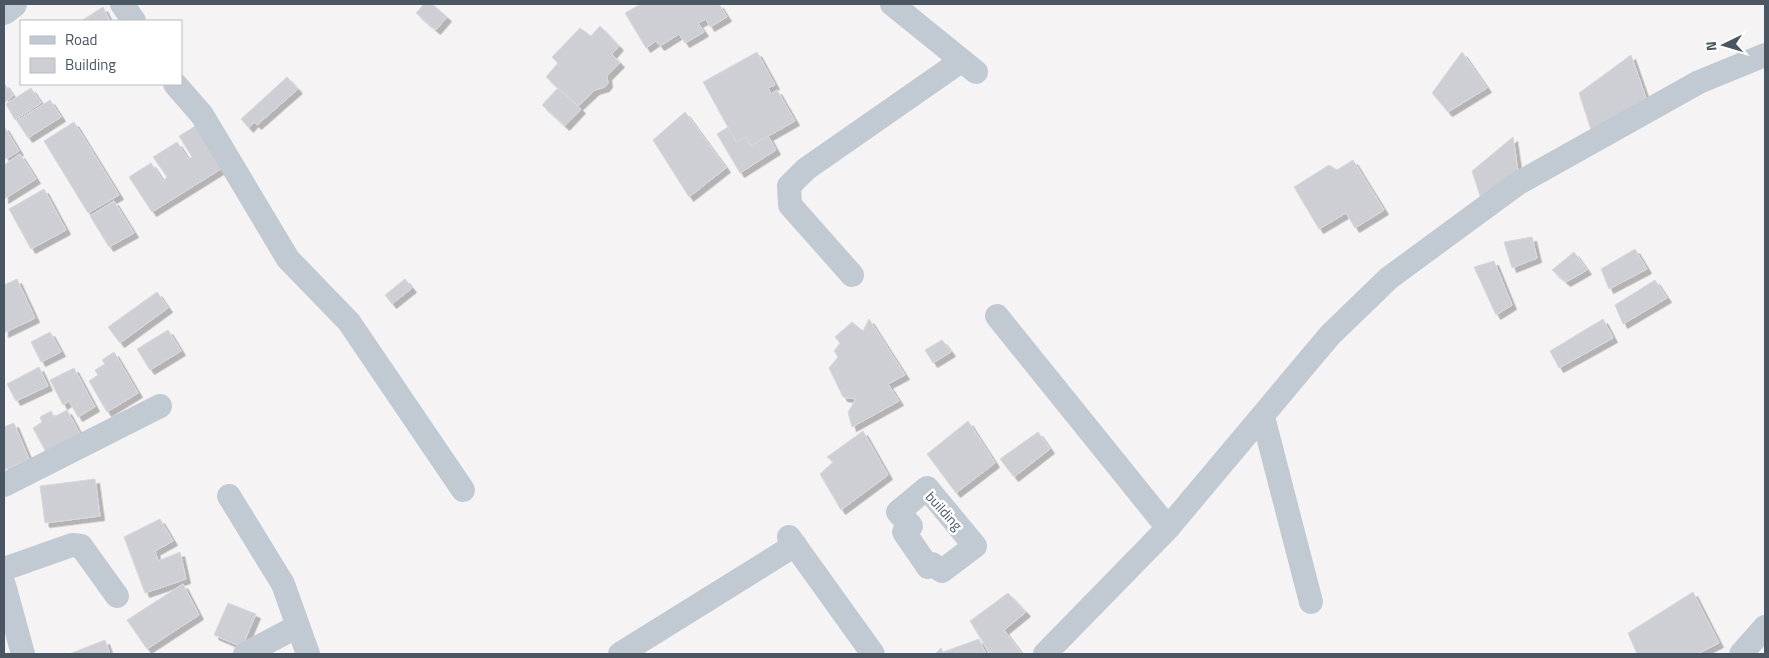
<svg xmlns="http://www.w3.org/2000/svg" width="1769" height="658" font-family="'Titillium Web',sans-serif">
<defs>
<filter id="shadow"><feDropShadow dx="4.5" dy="4.5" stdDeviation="0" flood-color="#0004"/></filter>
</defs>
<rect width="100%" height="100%" fill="#f5f3f3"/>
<g fill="#cdcfd5" stroke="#d7d9de" filter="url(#shadow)">
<polygon points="424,4 432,4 447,17 436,30 416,13"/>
<polygon points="641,4 719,4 727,17 710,27 706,19 698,23 704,32 685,43 679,34 660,46 656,41 646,48 625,13"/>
<polygon points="103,7 110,21 81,21"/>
<polygon points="600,26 619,46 612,54 620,63 607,76 608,83 605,87 595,90 578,106 546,77 558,63 552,57 580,28 591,36"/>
<polygon points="757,52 775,85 768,88 771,94 777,90 795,121 751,146 746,137 736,142 703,82"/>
<polygon points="1462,52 1487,88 1448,112 1432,93"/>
<polygon points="1631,55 1646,98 1591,130 1579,93"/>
<polygon points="287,77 298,89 257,125 254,122 249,128 241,119"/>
<polygon points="4,83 13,96 4,103"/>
<polygon points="31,88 41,103 15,120 6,104"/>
<polygon points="558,88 581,109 565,126 542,105"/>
<polygon points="50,100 61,117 28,138 17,121"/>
<polygon points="685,112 726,168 689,197 653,140"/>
<polygon points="74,122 119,195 88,213 44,141"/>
<polygon points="197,125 224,167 152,212 129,177 151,163 163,181 167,177 153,157 177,142 188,159 192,157 179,136"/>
<polygon points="4,126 19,151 6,159 4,156"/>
<polygon points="728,127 736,142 746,137 751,146 768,136 776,150 740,173 717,134"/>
<polygon points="1513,137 1518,171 1480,196 1472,171"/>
<polygon points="20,154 36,179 4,199 4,165"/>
<polygon points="1353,160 1384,210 1355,228 1346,213 1319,229 1294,187 1329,165 1337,170"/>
<polygon points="44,189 66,230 31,249 9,209"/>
<polygon points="114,201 134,233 109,247 90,216"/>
<polygon points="1532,237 1537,258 1512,268 1504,242"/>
<polygon points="1635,249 1647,269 1609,289 1601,269"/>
<polygon points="1574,252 1587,270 1566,282 1552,270"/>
<polygon points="1494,261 1512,305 1496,315 1474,267"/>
<polygon points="17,279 35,318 4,333 4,285"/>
<polygon points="405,279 412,288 392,304 385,295"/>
<polygon points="1655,280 1667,298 1623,324 1615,305"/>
<polygon points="157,292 168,308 120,343 108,327"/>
<polygon points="869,319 905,375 888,384 899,401 852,427 848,412 856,399 843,397 829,368 838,357 834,351 840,343 835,337 852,322 863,331"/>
<polygon points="1603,319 1613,338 1559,368 1550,351"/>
<polygon points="168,330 181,351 150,370 137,349"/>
<polygon points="50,332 61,352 41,362 31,342"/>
<polygon points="942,340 951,352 933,363 925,350"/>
<polygon points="114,352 138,393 107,412 89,381 98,375 95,370 105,364 102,360"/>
<polygon points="39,367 48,386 16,401 7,384"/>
<polygon points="74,368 95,407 78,417 69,401 63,405 50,380"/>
<polygon points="67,410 81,436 47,454 33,428 42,422 40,417 51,411 54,417"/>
<polygon points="968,421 995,463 956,493 927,454"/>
<polygon points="14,423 29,459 4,470 4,427"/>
<polygon points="863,431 888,475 841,510 820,474 833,462 827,457"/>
<polygon points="1038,432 1050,449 1014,477 1000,459"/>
<polygon points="95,479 100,516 45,523 40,486"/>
<polygon points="160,519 173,541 155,551 158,561 180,552 186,579 145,593 124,537"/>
<polygon points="183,584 199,615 147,649 127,620"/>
<polygon points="1693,592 1719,643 1697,654 1637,654 1628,633"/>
<polygon points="1008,593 1026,612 1004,630 1022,654 990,654 970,621"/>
<polygon points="228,603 256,614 242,647 214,635"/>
<polygon points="979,639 986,654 944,654 943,652"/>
<polygon points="105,640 110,654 69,654"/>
<polygon points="941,648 944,654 935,654"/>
</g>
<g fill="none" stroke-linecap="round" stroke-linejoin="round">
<g stroke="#c1cad2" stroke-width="24">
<polyline points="122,4 134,21"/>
<polyline points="892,4 976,72"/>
<polyline points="175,84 202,115 288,259 349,322 463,490"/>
<polyline points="852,275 790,205 789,186 806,169 961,61"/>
<polyline points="997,316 1168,528"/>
<polyline points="1263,417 1311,602"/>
<polyline points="4,485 160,406"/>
<polygon points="927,488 975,546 942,571 932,564 928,567 904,532 911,526 898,512"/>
<polyline points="229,496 283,584 308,654"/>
<polyline points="789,537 873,654"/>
<polyline points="4,569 72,545 81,546 117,596"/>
<polyline points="4,585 23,654"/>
<polyline points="245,654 298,626"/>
<polyline points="620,654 795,545"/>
<polyline points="1045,654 1168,528 1330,335 1389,278 1517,184 1699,82 1765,55"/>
<polyline points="1741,654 1765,627"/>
</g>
<polyline stroke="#c1cad2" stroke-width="28" points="4,11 13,4"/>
</g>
<g text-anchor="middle" stroke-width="5" stroke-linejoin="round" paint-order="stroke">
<g font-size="14" fill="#4a5661" stroke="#fff">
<text transform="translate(944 511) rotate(48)" y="5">building</text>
</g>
</g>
<rect width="1769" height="658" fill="none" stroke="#4a5661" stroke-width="10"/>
<rect x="20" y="20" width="162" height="65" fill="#ffffff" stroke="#b7bbc0"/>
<rect x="30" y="36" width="25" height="8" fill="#c1cad2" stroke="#b7bbc0"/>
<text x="65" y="45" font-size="15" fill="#4a5661">Road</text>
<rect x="30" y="58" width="25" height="15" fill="#cdcfd5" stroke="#b7bbc0"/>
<text x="65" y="70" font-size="15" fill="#4a5661">Building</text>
<g transform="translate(1724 45) rotate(265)" stroke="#ffffff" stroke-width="4" paint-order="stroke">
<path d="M0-4L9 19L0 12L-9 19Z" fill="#4a5661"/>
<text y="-8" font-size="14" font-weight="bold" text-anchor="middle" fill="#4a5661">N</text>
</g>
</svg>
